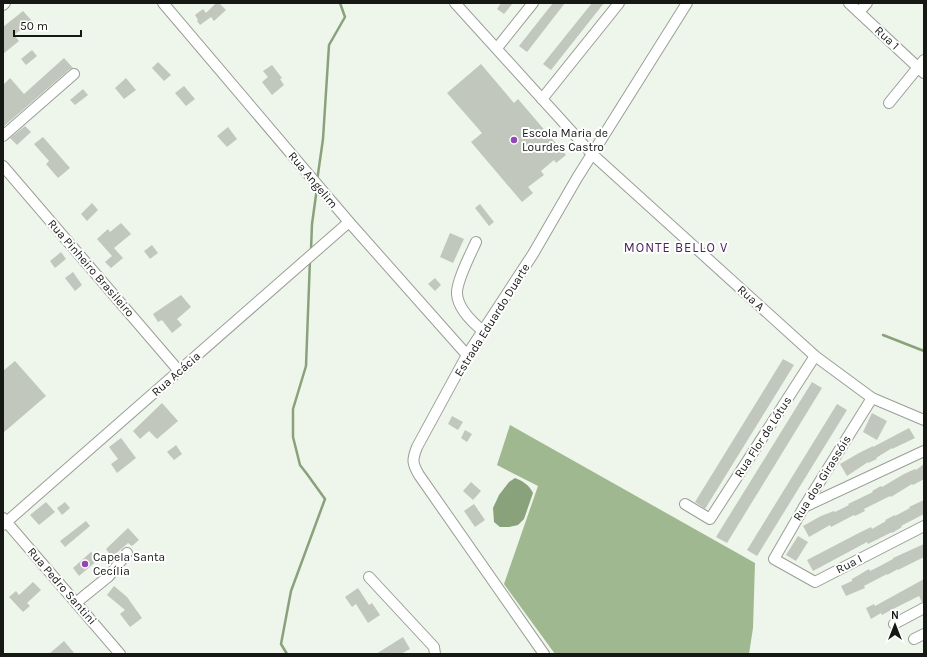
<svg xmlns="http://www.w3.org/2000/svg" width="927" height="657" font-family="Karla,sans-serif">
<rect width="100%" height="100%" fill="#eef5eb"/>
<polygon fill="#9fb88f" points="510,425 755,563 753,628 749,654 555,654 504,584 538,486 497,465"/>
<path fill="#8aa27b" d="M515 478C523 481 529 485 533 493L524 519 518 525 509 527H500L494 522 493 508 499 495 509 482Z"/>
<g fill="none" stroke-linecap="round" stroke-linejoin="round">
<g stroke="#8aa27b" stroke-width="2.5">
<polyline points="317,181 323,139 329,45 345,17 340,3"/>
<polyline points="311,250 312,224 317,188"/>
<polyline points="883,335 924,351"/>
<polyline points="287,654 281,644 291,591 325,499 307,474 300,465 293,437 293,409 306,366 310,259"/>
</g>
</g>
<g fill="#c1c7bd">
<polygon points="216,3 219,3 226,10 214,21 211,17 200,25 197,21 198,20 195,15 203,9 206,13"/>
<polygon points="501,3 513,3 504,14 497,9"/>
<polygon points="553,3 565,3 527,52 519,46"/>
<polygon points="592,3 604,3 551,70 543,64"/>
<polygon points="23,11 32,21 14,35 19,41 3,54 3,27"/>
<polygon points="32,50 37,56 26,65 21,59"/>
<polygon points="64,58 73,68 70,69 3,127 3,85 10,78 24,94"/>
<polygon points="158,62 171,75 164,81 152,68"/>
<polygon points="481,64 514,103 518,99 566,155 556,163 554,160 541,171 544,175 528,187 533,193 522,202 471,142 482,133 447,93"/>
<polygon points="272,65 282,78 280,79 284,85 272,95 262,82 268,77 263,71"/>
<polygon points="126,78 136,90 124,99 115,88"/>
<polygon points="184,86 195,99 186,106 175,93"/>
<polygon points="83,89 88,95 75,105 70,100"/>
<polygon points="25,126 31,132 17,145 10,138"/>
<polygon points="228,127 237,139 227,147 217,136"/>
<polygon points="43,137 70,168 58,178 46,164 49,161 34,144"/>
<polygon points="92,203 98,210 87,221 81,214"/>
<polygon points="480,204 494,222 489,226 475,208"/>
<polygon points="121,223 131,234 114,248 123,258 111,268 105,262 112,256 97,239 108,229 110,232"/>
<polygon points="450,233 464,239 453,263 440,257"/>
<polygon points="152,245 158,253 150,259 144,251"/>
<polygon points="61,252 66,259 55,268 50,261"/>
<polygon points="73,272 82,285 75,291 65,278"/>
<polygon points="435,278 441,285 435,291 428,284"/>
<polygon points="181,295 191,307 177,319 182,325 172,333 162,320 158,322 153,314"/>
<polygon points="783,359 794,365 705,509 695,502"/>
<polygon points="15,361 46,396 3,433 3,371"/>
<polygon points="812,382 822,388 727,543 716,537"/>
<polygon points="162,403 178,421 157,439 149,431 140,439 133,431"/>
<polygon points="837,404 847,410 757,556 747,550"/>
<polygon points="872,413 887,421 877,440 863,432"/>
<polygon points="452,416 463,422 458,430 448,424"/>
<polygon points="909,428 915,438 892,449 892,448 876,458 877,459 868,463 868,462 847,476 840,464 859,453 873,446 873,447"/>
<polygon points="465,430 472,434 467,442 461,438"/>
<polygon points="121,438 136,458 117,473 111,464 118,459 109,447"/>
<polygon points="176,445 182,454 174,460 167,452"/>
<polygon points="924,464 924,479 913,485 912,484 891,497 890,496 864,509 865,511 855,516 854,515 831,527 830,525 809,537 803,526 821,516 834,511 835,512 849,505 848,504 873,492 872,491 881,486 882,487 904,474 915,469 916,470"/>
<polygon points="471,482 481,491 473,500 463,491"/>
<polygon points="924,500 924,514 901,526 902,527 892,533 892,532 868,544 867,542 813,571 807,560 855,535 871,527 872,529 886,521 885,520 895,515 895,516 910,508 909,507"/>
<polygon points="46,502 55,512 39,525 30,515"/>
<polygon points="65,502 70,508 62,515 57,508"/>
<polygon points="474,504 485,520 475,527 464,511"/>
<polygon points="86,521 90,526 65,547 60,541"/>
<polygon points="128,528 139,540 132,546 128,543 112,557 106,549"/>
<polygon points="798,536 808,542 796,561 786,555"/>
<polygon points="924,544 924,557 898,570 898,569 887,575 887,574 864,586 865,588 846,596 841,586 852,581 852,579 869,569 870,571 880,566 893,559 893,558"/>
<polygon points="91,552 98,560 79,576 73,568"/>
<polygon points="924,579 924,602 922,602 919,596 891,610 882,615 881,613 871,619 866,608 874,604 875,606"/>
<polygon points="33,582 41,590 27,603 30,606 23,612 9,597 16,591 19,595"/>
<polygon points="114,586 127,597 142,618 130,627 120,614 125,610 107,595"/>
<polygon points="358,588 369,605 372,603 380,615 368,623 356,604 352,607 345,597"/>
<polygon points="403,637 410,649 401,654 376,654"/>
<polygon points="64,641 75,654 49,654"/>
</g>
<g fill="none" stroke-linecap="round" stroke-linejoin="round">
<g stroke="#999f96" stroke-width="12">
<g id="minor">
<polyline points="163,3 349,222 467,355"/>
<polyline points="455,3 592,154 815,356 872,398 924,420"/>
<polyline points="849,3 924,73"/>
<polyline points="3,5 5,3"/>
<polyline points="859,12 867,3"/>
<polyline points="497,48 533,3"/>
<polyline points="542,99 619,3"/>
<polyline points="889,103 924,60"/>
<polyline points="3,136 74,74"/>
<polyline points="3,166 179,371"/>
<path d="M476 242C471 253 456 282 457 294 458 309 472 322 483 331"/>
<polyline points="872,398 804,507 774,559 815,582 924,526"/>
<polyline points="685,504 710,519 815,356"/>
<polyline points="804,507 924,451"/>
<polyline points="3,518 120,654"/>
<polyline points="3,525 349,222"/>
<polyline points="369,577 434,647 435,654"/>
<polyline points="76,603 83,597 109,576 127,553"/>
<polyline points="894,624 924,608"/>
<polyline points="914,639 924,634"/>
<path d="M544 654 419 475C412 463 412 460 417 447L467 355 533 254 577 178 687 3"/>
</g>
</g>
<use href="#minor" stroke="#fff" stroke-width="10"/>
</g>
<g fill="#9346b6" stroke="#fff" stroke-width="1.5">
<circle cx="514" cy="140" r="4"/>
<circle cx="85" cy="564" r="4"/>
</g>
<g text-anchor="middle" stroke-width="4" stroke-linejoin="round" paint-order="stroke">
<g font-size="12" fill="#161814" stroke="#fff">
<text transform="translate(887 38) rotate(43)" y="4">Rua 1</text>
<text transform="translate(313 180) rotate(50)" y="4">Rua Angelim</text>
<text transform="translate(91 268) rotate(49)" y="4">Rua Pinheiro Brasileiro</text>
<text transform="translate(751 298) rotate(42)" y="4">Rua A</text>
<text transform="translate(492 320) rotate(-58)" y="4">Estrada Eduardo Duarte</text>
<text transform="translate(176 374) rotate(-41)" y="4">Rua Acácia</text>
<text transform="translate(763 437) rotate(-57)" y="4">Rua Flor de Lótus</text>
<text transform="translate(822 478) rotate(-58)" y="4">Rua dos Girassóis</text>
<text transform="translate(849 564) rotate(-27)" y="4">Rua I</text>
<text transform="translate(62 586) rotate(49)" y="4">Rua Pedro Santini</text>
</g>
<g font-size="12" fill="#161814" stroke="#fff" text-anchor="start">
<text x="522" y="137">Escola Maria de<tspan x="522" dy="14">Lourdes Castro</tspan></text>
<text x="93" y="561">Capela Santa<tspan x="93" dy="14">Cecília</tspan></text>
</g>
<g font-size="13" letter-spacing="1" fill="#4a245b" stroke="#fff">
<text x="676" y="252">MONTE BELLO V</text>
</g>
</g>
<rect width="927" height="657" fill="none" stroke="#161814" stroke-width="8"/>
<g transform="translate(895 625)" stroke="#ffffff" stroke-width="3" paint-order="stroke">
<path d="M0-3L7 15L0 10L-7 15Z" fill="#161814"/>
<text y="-6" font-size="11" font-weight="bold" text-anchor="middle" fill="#161814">N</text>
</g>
<path d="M14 30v6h67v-6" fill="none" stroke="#161814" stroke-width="2"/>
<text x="20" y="30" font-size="12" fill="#161814" stroke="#ffffff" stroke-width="3" paint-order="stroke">50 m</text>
</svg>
